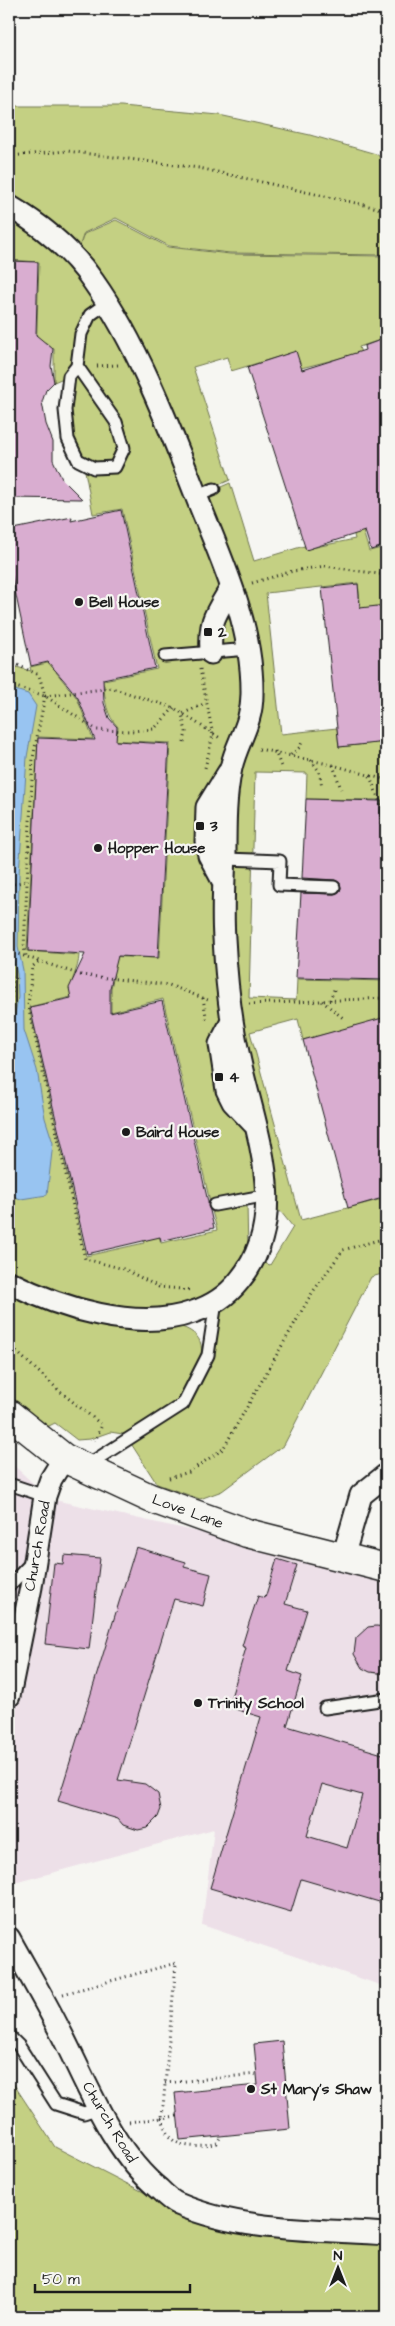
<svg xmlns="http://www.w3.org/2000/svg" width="395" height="2326" font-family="'Architects Daughter',sans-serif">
<rect width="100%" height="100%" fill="#f6f6f2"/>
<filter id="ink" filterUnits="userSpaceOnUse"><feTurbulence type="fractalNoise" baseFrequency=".02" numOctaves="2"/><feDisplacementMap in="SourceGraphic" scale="10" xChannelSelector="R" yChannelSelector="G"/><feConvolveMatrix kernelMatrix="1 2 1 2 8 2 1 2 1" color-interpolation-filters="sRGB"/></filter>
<g filter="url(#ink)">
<polygon fill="#ede0e8" points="9,1461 50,1499 356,1567 386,1577 386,1987 202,1925 214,1829 18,1882 9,1878"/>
<g fill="#c4d083" stroke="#707650">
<polygon points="9,106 121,106 219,115 310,135 376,154 386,161 386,255 230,253 169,246 116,218 84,233 76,256 9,202"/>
<path d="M9 207 56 241 134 354 248 646 222 881 243 1116 266 1190 210 1202 163 999 111 1012V988L114 975 109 973 102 956 159 958 170 743 107 740 117 735 118 727C106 714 105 702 104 685L99 681 157 669 122 509 93 514 85 471 117 468 126 448 77 365 68 376 54 382V349L45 342 36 356 39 262 9 260Z"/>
<polygon points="116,220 168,247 230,254 386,256 386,338 359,347 361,353 301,368 295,352 231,371 227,357 193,367 230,480 198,494 76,257 84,234"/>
<path d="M78 374 113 424 119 448 112 462C102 462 90 464 82 456 69 443 65 386 78 374Z"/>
<polygon points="230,483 254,561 304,546 306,549 355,539 353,531 362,528 369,551 386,547 386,604 361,611 358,583 266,593 281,734 337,728 339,747 386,742 386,823 381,823 381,800 306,799 307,773 255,772 249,998 296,1000 297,979 386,981 386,1018 303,1040 298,1019 250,1032 301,1220 386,1198 386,1273 371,1277 284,1445 222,1491 200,1499 157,1484 130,1442 185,1405 220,1305 258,1261 270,1265 293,1227 281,1212 268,1207 248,1098 225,861 253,694 198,497"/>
<path d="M73 657 72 666 56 672 77 698 93 739 38 737 27 951 79 955C79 970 68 982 71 997L29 1007 86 1256 144 1243 137 1212 152 1208 161 1243 217 1230 212 1211 247 1204 248 1254 240 1274 183 1312 102 1310 9 1277V665L31 671 30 667Z"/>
<path d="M9 1287 169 1323C205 1332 208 1346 193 1378 189 1385 186 1397 181 1402 169 1413 143 1426 129 1435L110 1432 90 1439 77 1440 55 1423 45 1428 9 1398Z"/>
<polygon points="9,2077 55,2147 212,2227 386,2244 386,2317 9,2317"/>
</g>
<polygon fill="#98c4f1" stroke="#66819c" points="9,688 28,694 36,706 27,757 19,874 18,947 23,970 24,1030 37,1070 45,1118 53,1143 47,1195 21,1199 9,1195 9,1048 18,997 17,974 9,940"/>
<g fill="#d9add0" stroke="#1c1c1c" fill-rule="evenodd">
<polygon points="9,261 38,262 36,335 53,349 51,366 54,382 46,390 42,402 46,424 53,442 53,460 62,479 82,499 9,498"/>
<polygon points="386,338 386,545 371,550 365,531 306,550 247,367 296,351 302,370 365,350 364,346"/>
<polygon points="121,510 155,668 103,679 104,703 109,718 117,727 116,741 169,744 158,958 118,956 110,988 110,1013 162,1001 214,1228 161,1241 160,1237 87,1254 30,1007 71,998 69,988 85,954 28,951 38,738 95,740 78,698 68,685 48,662 31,666 9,563 9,530 72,517 71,521"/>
<polygon points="358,584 360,608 386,605 386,679 379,679 386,742 339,747 322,588"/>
<polygon points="306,799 381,801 380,824 386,824 386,980 296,978 301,893 334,894 340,891 341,888 340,883 335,880 302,878"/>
<polygon points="386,1017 386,1197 348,1208 303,1040"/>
<polygon points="136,1547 186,1562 184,1567 211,1574 203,1606 174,1599 118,1780 145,1784 158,1794 161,1809 158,1817 147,1828 138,1830 123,1825 118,1819 58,1801"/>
<polygon points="64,1555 100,1558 89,1649 45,1644 54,1563 63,1564"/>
<path d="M277 1559 297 1565 285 1604 307 1610 288 1671 302 1676 287 1726 386 1755V1904L301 1879 291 1912 210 1888 261 1717 228 1707 246 1648 242 1646 249 1623 258 1596 265 1598ZM322 1784 362 1795 347 1848 307 1836Z"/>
<polygon points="376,1626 386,1627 386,1674 370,1672 362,1668 354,1654 356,1638 368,1627"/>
<polygon points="282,2041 290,2129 180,2140 175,2093 258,2085 254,2044"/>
</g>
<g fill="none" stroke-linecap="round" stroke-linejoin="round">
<g stroke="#1c1c1c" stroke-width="15">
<g id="lane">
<polyline points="77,366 116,422 124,448 115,467 94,468 78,460 68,439 65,410 69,376 77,366 81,334 90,315 107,303"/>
<polyline points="197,496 214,489"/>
<polyline points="165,656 249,649"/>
<polyline points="225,859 280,861 279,885 334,887"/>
<polyline points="215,1205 268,1195"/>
<polyline points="86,1466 183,1404 208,1355 216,1302"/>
<polyline points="9,1484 45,1496"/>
<polyline points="9,1586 32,1562"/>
<polyline points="325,1708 386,1699"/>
<polyline points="9,2036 19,2046 56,2104 84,2113 99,2108"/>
</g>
</g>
<g stroke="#1c1c1c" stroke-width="25">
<g id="street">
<path d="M9 206C41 225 72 250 93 281 137 343 169 426 197 498 222 561 253 625 252 694 252 725 237 741 231 768 225 796 225 825 225 853 224 881 222 909 224 938 226 978 230 1018 239 1057 254 1128 293 1217 239 1281 227 1296 212 1306 193 1312 137 1332 60 1308 9 1282"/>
<path d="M211 653C209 620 215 615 231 588"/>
<polyline points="223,881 209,855 206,841 207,807 228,773"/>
<polyline points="231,1023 220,1044 227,1090 233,1102 253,1123"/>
<polyline points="343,1557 361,1495 386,1475"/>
<polyline points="9,1696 31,1587 45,1496 51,1479 64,1458"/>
<path d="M9 1938C26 1969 44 1999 60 2031 88 2085 111 2150 160 2190 165 2195 171 2201 178 2204 243 2232 317 2229 386 2234"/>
</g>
</g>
<g stroke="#1c1c1c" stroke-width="31">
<polyline id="secondary" points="9,1414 64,1458 150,1498 247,1533 386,1568"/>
</g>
<g stroke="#1c1c1c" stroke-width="3" stroke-dasharray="1 4" stroke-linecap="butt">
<polyline points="9,156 67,151 199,168 378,208 386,214"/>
<polyline points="97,366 118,365"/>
<polyline points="252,583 293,571 325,566 386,575"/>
<polyline points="9,661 39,675 45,696 33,758 24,947 26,956"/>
<polyline points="200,669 213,735 205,768"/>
<polyline points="9,685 45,696 97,730 132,731 154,729 174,708"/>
<polyline points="45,696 112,688 174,708 220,738"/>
<polyline points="184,742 186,732 182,714 206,703"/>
<polyline points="259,749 333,765 386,780"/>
<polyline points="275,751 282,769"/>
<polyline points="291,755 300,747 303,740"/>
<polyline points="311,760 319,771 322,787"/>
<polyline points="333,765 341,789"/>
<polyline points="370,776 383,811"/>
<polyline points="9,885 26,881"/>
<polyline points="9,951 81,975 169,985 208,1000"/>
<polyline points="38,962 32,967 28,1006 85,1259 124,1269 159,1287 192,1290"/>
<path d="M9 967C13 978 14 992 9 1004"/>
<polyline points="203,998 207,1022"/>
<polyline points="330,1000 335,987"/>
<polyline points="322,1001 343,1018"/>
<polyline points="249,1004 386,998"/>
<polyline points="9,1345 63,1394 102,1425 95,1441"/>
<polyline points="169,1478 189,1472 223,1449 312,1293 343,1250 386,1238"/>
<polyline points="63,1994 176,1963 162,2118 128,2122"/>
<polyline points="165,2083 257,2074"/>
<path d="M177 2116 162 2118C164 2123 165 2131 169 2136 179 2149 203 2148 217 2143L221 2136"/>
</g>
<use href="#lane" stroke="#f6f6f2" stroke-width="11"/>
<use href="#street" stroke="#f6f6f2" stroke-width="21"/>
<use href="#secondary" stroke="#f6f6f2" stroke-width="28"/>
</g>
</g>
<g fill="#1c1c1c" stroke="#f6f6f2" stroke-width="2">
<circle cx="79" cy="602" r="5"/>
<rect x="203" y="627" width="10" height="10" rx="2.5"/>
<rect x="195" y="821" width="10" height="10" rx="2.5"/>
<circle cx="98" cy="848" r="5"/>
<rect x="214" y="1072" width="10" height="10" rx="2.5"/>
<circle cx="126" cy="1132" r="5"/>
<circle cx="198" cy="1703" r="5"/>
<circle cx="251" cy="2089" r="5"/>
</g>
<g text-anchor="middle" stroke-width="4.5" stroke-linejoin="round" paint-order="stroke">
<g font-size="15" font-weight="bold" fill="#1c1c1c" stroke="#f6f6f2" text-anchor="start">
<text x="89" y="607">Bell House</text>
<text x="218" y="637">2</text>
<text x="210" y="831">3</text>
<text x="108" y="853">Hopper House</text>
<text x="229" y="1082">4</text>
<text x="136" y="1137">Baird House</text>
<text x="208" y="1708">Trinity School</text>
<text x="261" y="2094">St Mary's Shaw</text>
</g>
<g font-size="15" fill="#1c1c1c" stroke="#f6f6f2">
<text transform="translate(188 1511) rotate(20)" y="5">Love Lane</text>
<text transform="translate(37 1546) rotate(-80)" y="5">Church Road</text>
<text transform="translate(110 2122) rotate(59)" y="5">Church Road</text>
</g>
</g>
<rect width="395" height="2326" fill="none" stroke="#f6f6f2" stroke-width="30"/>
<rect x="15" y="15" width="365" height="2296" fill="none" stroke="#1c1c1c" stroke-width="2" filter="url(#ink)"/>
<g transform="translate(338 2268)" stroke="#f6f6f2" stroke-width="4" paint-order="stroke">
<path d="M0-4L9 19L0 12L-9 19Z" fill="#1c1c1c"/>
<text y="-8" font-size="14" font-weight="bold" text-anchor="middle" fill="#1c1c1c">N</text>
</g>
<path d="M35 2284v8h155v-8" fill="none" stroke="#1c1c1c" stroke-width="2.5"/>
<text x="42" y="2284" font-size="15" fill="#1c1c1c" stroke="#f6f6f2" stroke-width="4" paint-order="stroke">50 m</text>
</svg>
